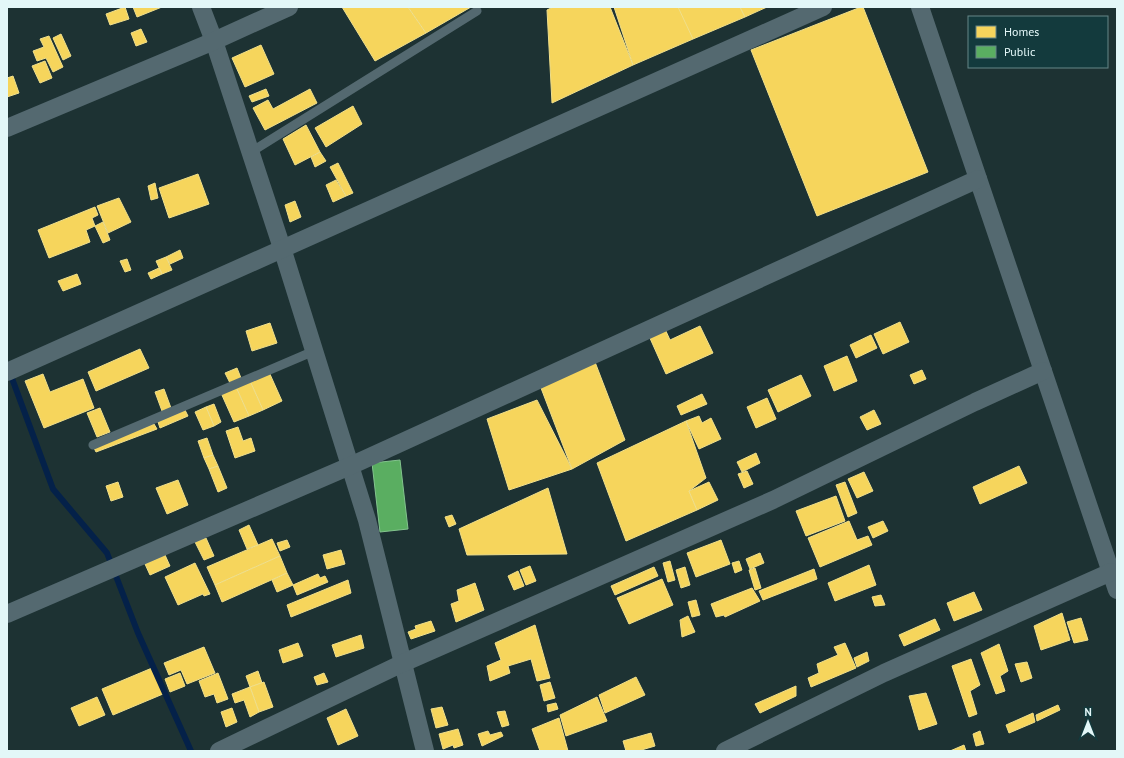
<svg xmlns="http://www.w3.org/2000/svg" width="1124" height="758" font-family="'PT Sans',sans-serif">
<rect width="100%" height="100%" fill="#1d3233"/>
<g fill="#f6d55c" stroke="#f0df8b">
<polygon points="125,7 129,19 110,25 106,14"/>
<polygon points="133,7 162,7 137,17"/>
<polygon points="342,7 408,7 426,33 375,61"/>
<polygon points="408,7 471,7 426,33"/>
<polygon points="553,7 610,7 633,65 552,103 547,10"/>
<polygon points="614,7 681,7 693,39 633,65"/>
<polygon points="678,7 740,7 745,17 693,39"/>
<polygon points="740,7 767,7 745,17"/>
<polygon points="861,7 863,7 928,172 817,216 751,50"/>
<polygon points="141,29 147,42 136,46 131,33"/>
<polygon points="61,34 71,56 63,60 53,38"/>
<polygon points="49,36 63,67 53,72 46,58 37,61 33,51 44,47 40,39"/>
<polygon points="261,45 274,74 245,87 232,58"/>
<polygon points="45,61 52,78 40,83 32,66"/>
<polygon points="13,76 19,93 7,97 7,78"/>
<polygon points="266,89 269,96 252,102 249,96"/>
<polygon points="310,89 317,103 265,130 253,108 268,100 273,109"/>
<polygon points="353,106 362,124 326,147 315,128"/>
<polygon points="306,125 320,152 295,165 283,139"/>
<polygon points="320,152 326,161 315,167 311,157"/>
<polygon points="338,163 353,193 346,196 330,167"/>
<polygon points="198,174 209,204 169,218 159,188"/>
<polygon points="336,180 346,196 333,202 326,185"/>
<polygon points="155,183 158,198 151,200 148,186"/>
<polygon points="119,198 131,222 108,233 97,206"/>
<polygon points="295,201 301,217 290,222 285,205"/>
<polygon points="95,207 98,215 92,218 95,226 86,230 90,242 49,258 38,230"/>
<polygon points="103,222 110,240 103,243 95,226"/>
<polygon points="180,250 183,258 170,264 166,257"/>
<polygon points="166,257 172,270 162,274 156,261"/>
<polygon points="127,259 131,270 125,272 120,261"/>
<polygon points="159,268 162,274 151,279 148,273"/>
<polygon points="77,274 81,284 63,291 58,281"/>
<polygon points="900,322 909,342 883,354 874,334"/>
<polygon points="270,323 277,343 252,351 246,331"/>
<polygon points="700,326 713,353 666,374 649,336 665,329 670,340"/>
<polygon points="871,335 877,348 856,358 850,345"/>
<polygon points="140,349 149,368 96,391 88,372"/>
<polygon points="847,356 857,381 834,391 824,366"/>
<polygon points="595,362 625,440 572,469 541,388"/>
<polygon points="237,368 241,378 230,383 225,373"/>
<polygon points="922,370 926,379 914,384 910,375"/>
<polygon points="269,372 282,401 263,410 250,381"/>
<polygon points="43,374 50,392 83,379 94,408 44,428 25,381"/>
<polygon points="801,375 811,396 778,412 768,390"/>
<polygon points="250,381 263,410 249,416 236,387"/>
<polygon points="236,387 249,416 234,422 221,393"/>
<polygon points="164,389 171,408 162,411 155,392"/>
<polygon points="702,394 707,404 681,415 677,406"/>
<polygon points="767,398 776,419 756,428 747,407"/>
<polygon points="537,400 572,469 509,490 487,419"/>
<polygon points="214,404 221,422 214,426 206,407"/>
<polygon points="206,407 214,426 203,430 195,412"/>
<polygon points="100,408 110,432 97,437 87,413"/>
<polygon points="185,410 188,416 160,428 158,422"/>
<polygon points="874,410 881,424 867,430 860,417"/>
<polygon points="699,416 702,423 711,418 721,439 699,449 686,421"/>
<polygon points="686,421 706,478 689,491 697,510 626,541 597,463"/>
<polygon points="154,424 157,429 96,452 93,446"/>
<polygon points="238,427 243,441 251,438 255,451 235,458 226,431"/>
<polygon points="207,438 213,455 204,458 198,441"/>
<polygon points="756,453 760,463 742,472 737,462"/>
<polygon points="213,455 218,466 209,469 204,458"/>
<polygon points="218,466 227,488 218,492 209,469"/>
<polygon points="1019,466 1027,483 980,504 973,487"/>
<polygon points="747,471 753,484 744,488 738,474"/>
<polygon points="864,472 873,491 857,498 848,479"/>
<polygon points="178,480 188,505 167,514 156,488"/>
<polygon points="118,482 123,497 111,501 106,486"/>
<polygon points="709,482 718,500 697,510 689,491"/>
<polygon points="845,482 857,513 848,517 836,485"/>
<polygon points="548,488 567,554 467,555 459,529"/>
<polygon points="836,496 845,521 806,536 796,511"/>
<polygon points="452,515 456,524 449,527 445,517"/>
<polygon points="849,521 857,540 868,536 872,545 820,567 808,538"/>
<polygon points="883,521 888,531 873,538 868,527"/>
<polygon points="249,525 258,545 247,549 239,530"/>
<polygon points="206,538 214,556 204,560 195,542"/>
<polygon points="272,539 280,556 215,585 207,567"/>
<polygon points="287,540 290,547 280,551 277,543"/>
<polygon points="721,540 730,564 696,577 687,553"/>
<polygon points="341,550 345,564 327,569 323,555"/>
<polygon points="760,553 764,563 750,569 746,559"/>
<polygon points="165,555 170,566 150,575 145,564"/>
<polygon points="280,556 287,573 222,602 215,585"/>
<polygon points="670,561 675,580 668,582 663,563"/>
<polygon points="739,561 742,570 735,573 732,563"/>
<polygon points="195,563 210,594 204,596 203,594 178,605 165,577"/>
<polygon points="869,565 876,585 835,601 828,583"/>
<polygon points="530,566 536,581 526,585 520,570"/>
<polygon points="654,567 658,576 615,595 611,586"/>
<polygon points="685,567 690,585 681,588 676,570"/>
<polygon points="755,568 761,588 755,590 749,570"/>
<polygon points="814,569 817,579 763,600 759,591"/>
<polygon points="518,571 524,586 514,590 508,576"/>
<polygon points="287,573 293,585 277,592 272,580"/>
<polygon points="318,574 320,578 325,576 328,582 297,595 293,585"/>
<polygon points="662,579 673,605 629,624 617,598"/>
<polygon points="348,580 351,593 291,617 287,605"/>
<polygon points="475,583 484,610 456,622 451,604 459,601 457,590"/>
<polygon points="752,588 760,601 725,617 724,615 716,617 711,604"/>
<polygon points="974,592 982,610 954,621 947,603"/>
<polygon points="881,595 885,605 875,606 872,597"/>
<polygon points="696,600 700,615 692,617 688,602"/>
<polygon points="1062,613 1070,640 1041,650 1034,626"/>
<polygon points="688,616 695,632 682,637 680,620"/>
<polygon points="1081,618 1088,640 1074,643 1067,622"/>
<polygon points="935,619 940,630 904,646 899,635"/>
<polygon points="431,621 435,631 411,639 408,632 416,629 415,626"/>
<polygon points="535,625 550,678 537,681 531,659 508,666 510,673 490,681 487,666 501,660 495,643"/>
<polygon points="361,635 364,648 336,657 332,645"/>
<polygon points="298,643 303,656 283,663 279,650"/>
<polygon points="845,643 856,668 811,687 808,678 819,673 817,664 838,655 834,647"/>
<polygon points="999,644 1008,671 1000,676 1005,691 996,694 981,653"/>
<polygon points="204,647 215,673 187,684 181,670 169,675 164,663"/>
<polygon points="867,652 869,661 857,667 854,658"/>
<polygon points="971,659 980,685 970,691 977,714 969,717 952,666"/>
<polygon points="1027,662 1032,678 1021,682 1015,664"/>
<polygon points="152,668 163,694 113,715 102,689"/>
<polygon points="258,671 262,683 250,687 246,676"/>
<polygon points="180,673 185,686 170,692 165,679"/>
<polygon points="218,673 228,699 217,703 214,694 205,697 199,681"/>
<polygon points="324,673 328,682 317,685 314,677"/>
<polygon points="636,677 645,695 605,713 599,695"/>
<polygon points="264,682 273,707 259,712 250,687"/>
<polygon points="550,682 555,698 544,701 540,685"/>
<polygon points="796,686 796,696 760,713 755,704"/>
<polygon points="250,687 259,712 250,717 244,700 235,703 232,694"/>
<polygon points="926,693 937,724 919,730 909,696"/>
<polygon points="97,697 105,715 79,726 71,708"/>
<polygon points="597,697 607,721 566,736 560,715"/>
<polygon points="556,703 558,709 548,712 547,705"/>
<polygon points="1058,705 1060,710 1037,721 1036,715"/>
<polygon points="442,707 448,725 436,728 431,709"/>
<polygon points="232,708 237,722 226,727 221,712"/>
<polygon points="346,709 358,736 338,745 327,718"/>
<polygon points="505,711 509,725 502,727 497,712"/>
<polygon points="1033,713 1035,722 1009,733 1006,725"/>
<polygon points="559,718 568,751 540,751 532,729"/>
<polygon points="458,729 463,745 454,748 453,745 443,749 439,734"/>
<polygon points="488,731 490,735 501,732 503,736 482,746 478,734"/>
<polygon points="980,731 984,744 976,746 973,734"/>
<polygon points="651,733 655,746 638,751 626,751 623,741"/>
<polygon points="964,745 966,751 950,751"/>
</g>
<polygon fill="#5aae61" stroke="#83c48e" points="400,460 408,529 380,532 372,463"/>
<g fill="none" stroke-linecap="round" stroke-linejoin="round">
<polyline stroke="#042149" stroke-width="6" points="10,373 53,489 107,553 138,633 191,751"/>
<g stroke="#546970" stroke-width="9">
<polyline points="251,152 477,11"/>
<polyline points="93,445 314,351"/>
</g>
<g stroke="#546970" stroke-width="18">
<polyline points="201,7 214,41 282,248 367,520 425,751"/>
<polyline points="920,7 1117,590"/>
<polyline points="7,128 214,41 289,7"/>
<polyline points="7,372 823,7"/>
<polyline points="7,614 350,466 978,179"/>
<polyline points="219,751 403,663 773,500 975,402 1043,371"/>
<polyline points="725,751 884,673 1111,572"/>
</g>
</g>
<rect width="1124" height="758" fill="none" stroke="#e3f7f8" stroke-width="16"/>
<rect x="968" y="16" width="140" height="52" fill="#133a3d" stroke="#668688"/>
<rect x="976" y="26" width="20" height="12" fill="#f6d55c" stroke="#668688"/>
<text x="1004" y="36" font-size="12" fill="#e3f7f8">Homes</text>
<rect x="976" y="46" width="20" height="12" fill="#5aae61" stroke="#668688"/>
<text x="1004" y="56" font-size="12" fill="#e3f7f8">Public</text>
<g transform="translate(1088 722)" stroke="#133a3d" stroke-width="3" paint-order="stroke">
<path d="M0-3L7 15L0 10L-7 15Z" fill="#e3f7f8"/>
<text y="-6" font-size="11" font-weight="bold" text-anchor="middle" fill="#e3f7f8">N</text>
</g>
</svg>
